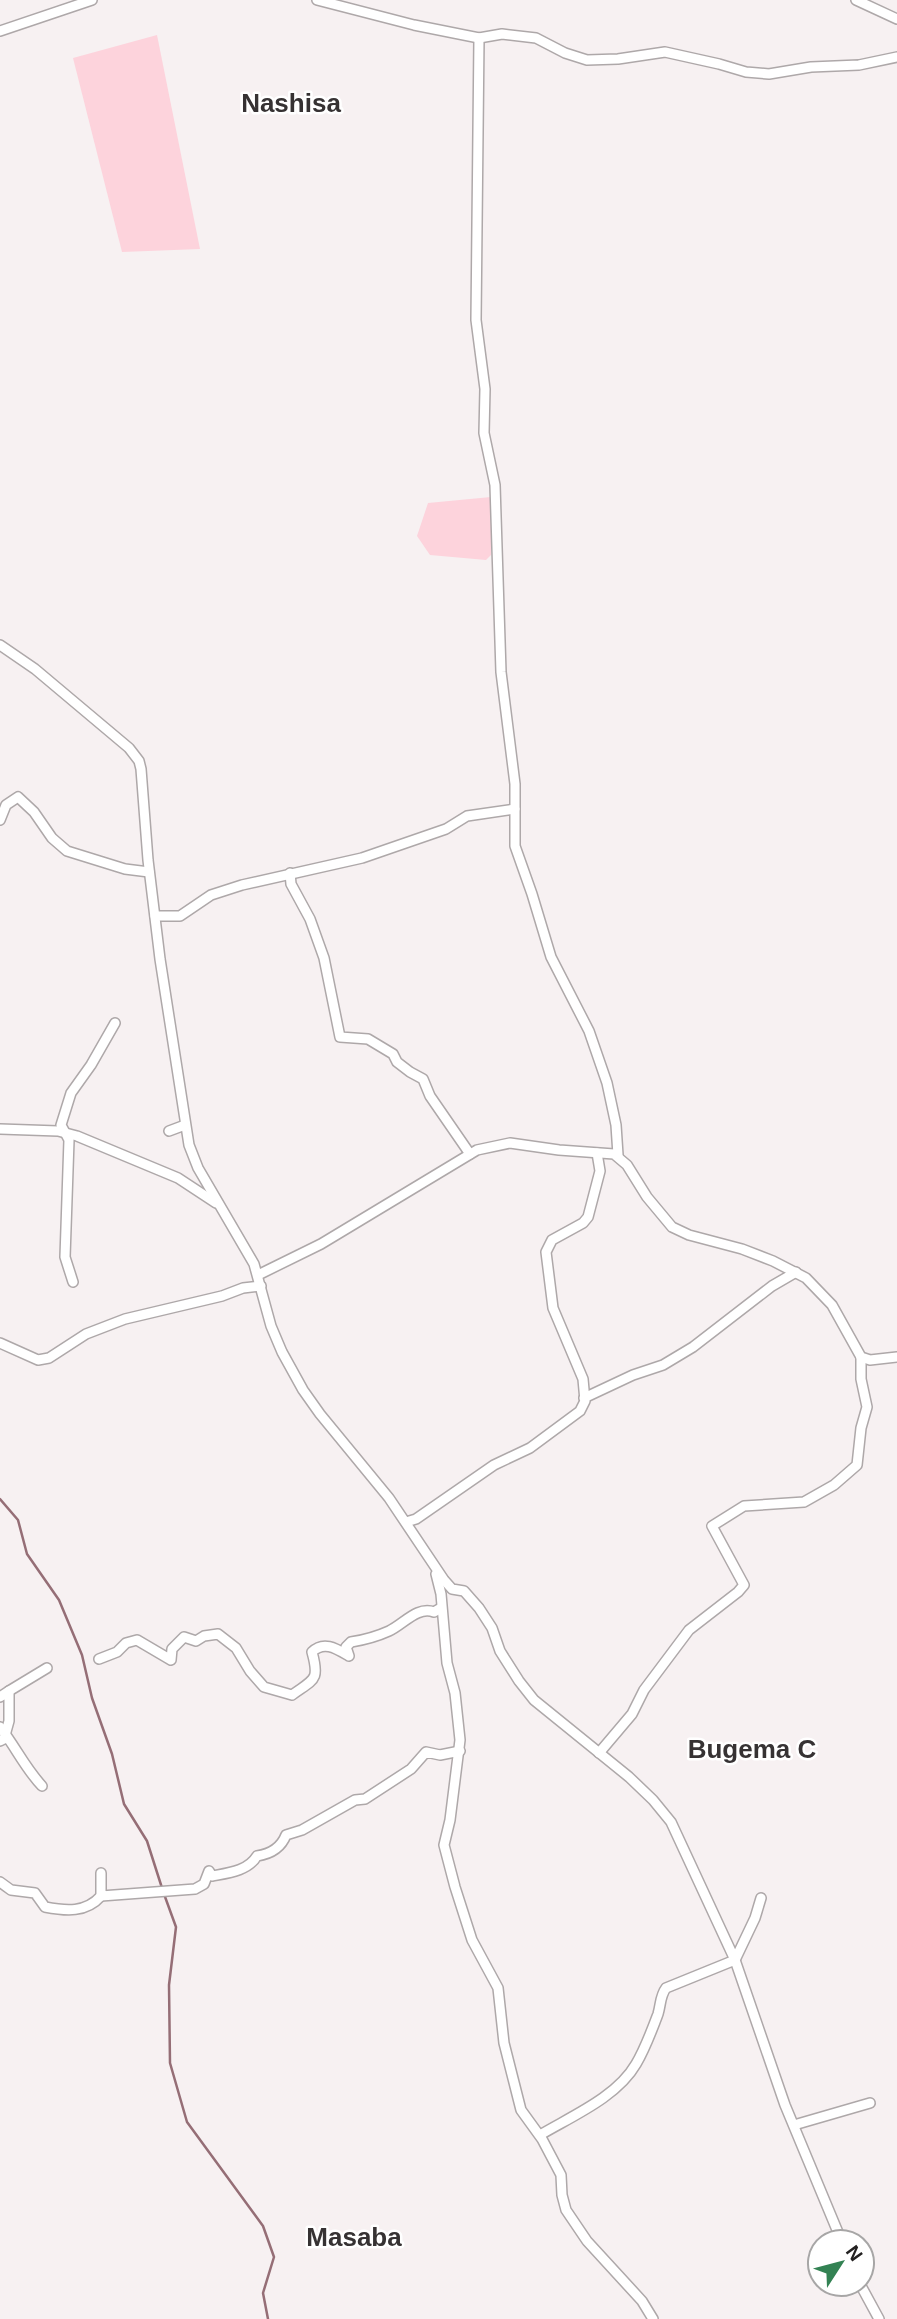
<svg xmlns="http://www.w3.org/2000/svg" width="897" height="2319" font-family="Helvetica,sans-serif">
<rect width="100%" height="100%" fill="#f7f1f2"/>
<g fill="#fdd3dc">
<polygon points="157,35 200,249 122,252 73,58"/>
<polygon points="491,497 491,555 486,560 430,555 417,536 428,503"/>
</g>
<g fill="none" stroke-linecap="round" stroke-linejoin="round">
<g stroke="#956e76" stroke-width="2.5">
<polyline points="0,1499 18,1520 27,1554 59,1600 82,1655 92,1698 112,1754 124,1804 147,1841 162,1888"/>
<polyline points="164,1894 176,1927 169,1985 170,2063 187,2122 263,2226 274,2257 263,2293 268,2319"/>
</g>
<g stroke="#aea8a9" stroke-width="12">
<g id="minor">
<polyline points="317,0 414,25 479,38 502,34 536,38 565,53 587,60 618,59 665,52 719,64 746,72 769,74 811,67 859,65 897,57"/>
<polyline points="856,0 897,19"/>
<polyline points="0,31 92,0"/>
<polyline points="479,38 476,320 485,389 484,433 495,485 501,672 515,784 515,846 532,894 551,957 589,1031 607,1083 616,1125 618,1155"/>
<polyline points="0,645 35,669 129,748 139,761 141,769 148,860 160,959 189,1145 198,1168 254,1264 271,1326 282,1352 303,1390 320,1414 389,1498 444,1580 452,1589 464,1591 479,1608 492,1628 500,1651 519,1681 534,1700 629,1777 653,1800 671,1822 735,1960 785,2105 842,2242"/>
<polyline points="0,820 6,805 18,797 34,812 52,838 67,851 125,869 149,872"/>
<polyline points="290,873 291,884 310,919 324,958 340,1037 368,1039 393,1054 397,1062 410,1072 423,1079 430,1096 470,1154"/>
<polyline points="155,916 180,916 211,895 242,885 362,858 446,829 467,816 515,809"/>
<polyline points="0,1129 58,1131 77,1136 178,1178 216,1203"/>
<polyline points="169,1131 185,1125"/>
<polyline points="258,1275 321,1244 477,1150 510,1143 559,1150 614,1154 627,1165 647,1197 672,1227 689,1235 742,1249 773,1261 806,1278 832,1305 861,1357 870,1360 897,1357"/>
<polyline points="73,1282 65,1257 69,1140 61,1125 71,1093 91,1065 115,1023"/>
<polyline points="0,1343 38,1360 49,1358 86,1334 125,1319 222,1296 243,1288 261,1286"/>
<polyline points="584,1398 633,1375 663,1365 693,1347 772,1286 796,1272"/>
<polyline points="406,1522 416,1519 494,1465 530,1448 580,1411 585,1401 583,1379 553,1308 546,1252 552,1240 583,1223 588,1217 600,1171 597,1153"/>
<polyline points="436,1574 441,1594 447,1663 455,1693 460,1740 450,1820 444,1845 455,1887 472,1940 498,1988 504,2043 521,2110 542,2139 561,2175 562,2195 566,2210 587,2241 642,2301 653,2319"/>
<path d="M99 1659 117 1652 126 1643 137 1640 171 1660 172 1649 184 1637 196 1641 204 1636 218 1634 236 1648 250 1671 264 1687 292 1695C314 1679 320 1681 312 1652 324 1640 337 1649 349 1656L346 1647 351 1642C364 1640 378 1636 389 1631 404 1624 417 1606 434 1612L441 1608"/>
<polyline points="9,1691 47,1668"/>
<polyline points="0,1697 9,1691 9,1721 4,1739 0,1741"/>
<path d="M0 1727C15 1746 25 1768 42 1786"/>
<polyline points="599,1753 632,1714 644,1690 689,1630 738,1592 744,1585 712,1526 744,1506 804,1502 834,1485 857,1465 861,1428 867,1407 861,1379 861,1357"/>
<path d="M101 1873V1896L195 1889 204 1884 209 1871 212 1876C228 1873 248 1871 257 1856 270 1854 281 1848 286 1835L302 1830 355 1800 365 1799 411 1769 426 1752 440 1755 460 1751"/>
<path d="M0 1882 11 1890 35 1893 45 1907C66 1911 86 1913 101 1896"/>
<polyline points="794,2125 870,2103"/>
<path d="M540 2135C572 2116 617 2097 636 2064 645 2049 652 2030 658 2014 661 2004 660 1996 666 1988L735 1960 755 1918 761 1898"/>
<polyline points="860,2284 879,2319"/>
</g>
</g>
<use href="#minor" stroke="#fff" stroke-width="9"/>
</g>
<g text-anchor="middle" stroke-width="5" stroke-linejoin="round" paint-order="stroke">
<g font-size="26" font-weight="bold" fill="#363233" stroke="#fff">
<text x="291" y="112">Nashisa</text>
<text x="752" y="1758">Bugema C</text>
<text x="354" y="2246">Masaba</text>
</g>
</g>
<g transform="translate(841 2263) rotate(54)"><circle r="33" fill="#ffffff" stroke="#a7a6a6" stroke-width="2"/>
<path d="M0-5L12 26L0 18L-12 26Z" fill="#338253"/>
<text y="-10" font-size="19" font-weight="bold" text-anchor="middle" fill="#232121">N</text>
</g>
</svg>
